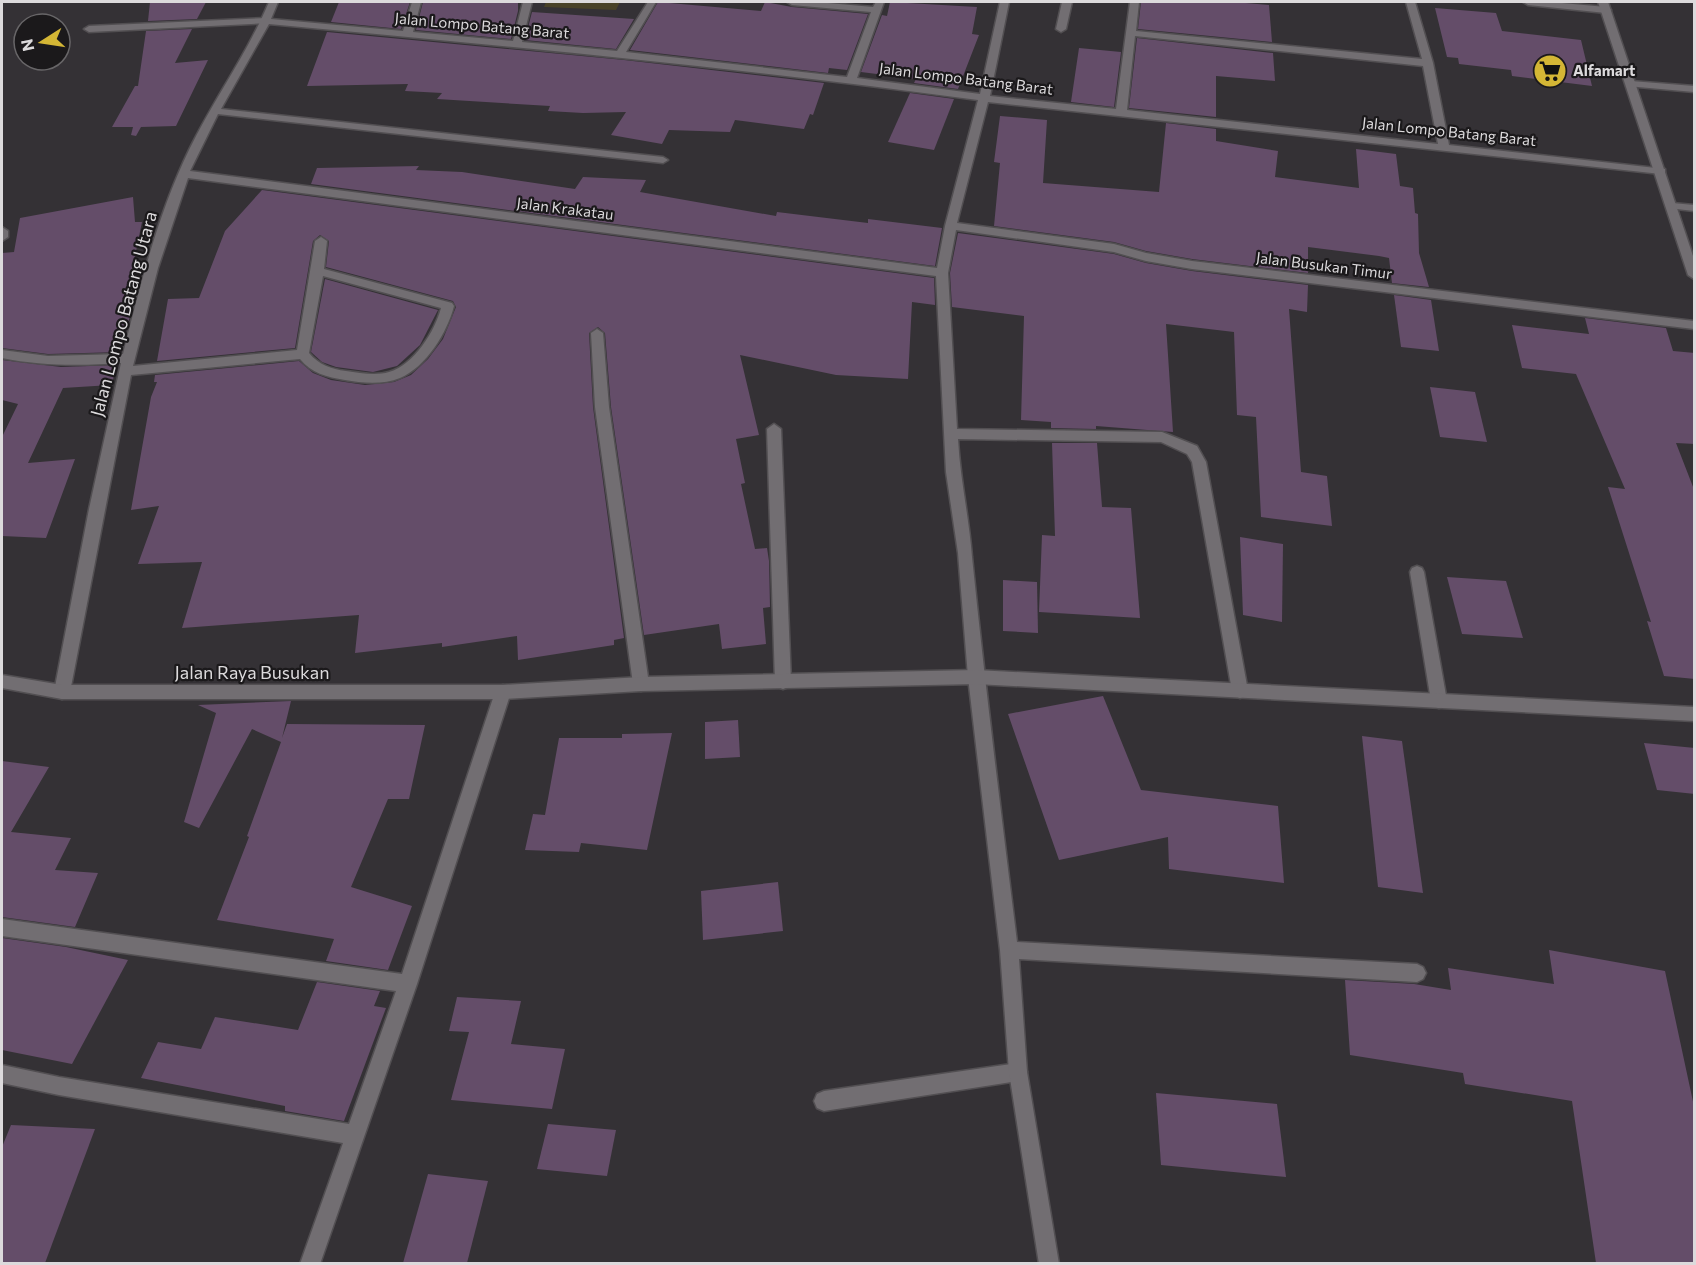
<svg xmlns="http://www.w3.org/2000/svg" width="1696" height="1265" font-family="Commissioner,sans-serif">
<rect width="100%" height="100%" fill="#343135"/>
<polygon fill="#494228" points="546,2 620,2 616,10 544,7"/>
<g fill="#644d69">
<polygon points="150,2 206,2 197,19 148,21"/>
<polygon points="339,2 410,2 401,29 331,22"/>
<polygon points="423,2 518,2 518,11 511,39 416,30"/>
<polygon points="658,2 761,11 765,2 792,7 868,14 847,70 829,68 828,73 630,50"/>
<polygon points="890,2 977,7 972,34 979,35 958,89 914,83 916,79 861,72 882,15 887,16"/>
<polygon points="1141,2 1234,2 1269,5 1272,42 1138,29"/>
<polygon points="1435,8 1496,13 1502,31 1581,40 1592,86 1512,76 1511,70 1459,64 1458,58 1447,57"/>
<polygon points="532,12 634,19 616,49 525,40"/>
<polygon points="192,29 175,63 208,60 176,126 141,127 136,136 131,135 133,127 112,127 135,86 138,86 146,31"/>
<polygon points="327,32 624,60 824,83 813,115 810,114 804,129 735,120 730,132 669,130 662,144 611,135 626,112 583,113 548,111 550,106 437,99 442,93 405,91 408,84 307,86"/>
<polygon points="1137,38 1273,53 1275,81 1216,76 1216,117 1129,108"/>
<polygon points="1079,48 1121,52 1114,107 1071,102"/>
<polygon points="910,93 954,99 934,150 888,142"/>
<polygon points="1000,116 1047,120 1043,183 1159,192 1166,123 1216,129 1216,141 1278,151 1275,177 1359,188 1356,149 1396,154 1400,186 1413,188 1415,213 1418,214 1419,253 1429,287 1392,283 1389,258 1379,256 1308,247 1308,273 1192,259 1146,251 1114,242 994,226 1000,163 994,162"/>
<polygon points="419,166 416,170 462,172 575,189 583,177 646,180 640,192 776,216 777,212 868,223 868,219 942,228 935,266 311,184 317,168"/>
<polygon points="262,190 934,278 935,305 912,302 908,379 836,375 740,355 759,435 736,439 745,483 741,484 755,549 767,548 769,561 770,607 763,608 766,644 722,649 719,624 644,635 611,407 605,333 598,327 589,333 593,407 624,638 614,640 614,645 518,660 517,636 442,647 442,643 355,653 359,615 182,628 202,562 138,564 159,506 131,510 151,397 157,382 154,382 155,375 299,361 313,373 331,380 365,385 394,382 411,375 428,359 443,339 456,307 453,301 326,267 329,241 320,235 313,241 295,348 157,361 168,299 199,298 225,231"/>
<polygon points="133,197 135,222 142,222 126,300 134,300 121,352 48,354 2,348 2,253 14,252 20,218"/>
<polygon points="958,233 1114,254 1146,263 1192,271 1308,285 1307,312 1289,309 1301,472 1327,476 1332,526 1261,517 1256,417 1237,415 1234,332 1166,324 1173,432 1096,426 1096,429 1051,428 1051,422 1021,420 1024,316 952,307 950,273"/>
<polygon points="325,279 438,310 420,345 397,366 373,372 336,367 322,362 311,352"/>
<polygon points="1394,295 1431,300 1439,351 1401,347"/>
<polygon points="1585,318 1666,328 1673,351 1695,353 1695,444 1676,443 1695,492 1695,679 1664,676 1647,621 1651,622 1608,487 1625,489 1576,374 1522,368 1512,325 1589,334"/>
<polygon points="2,360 61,367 118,365 111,385 63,388 28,463 75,459 46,538 2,536 2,437 18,404 2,400"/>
<polygon points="1430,387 1475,392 1487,442 1440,437"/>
<polygon points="1052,443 1097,443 1102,507 1131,508 1140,618 1039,612 1042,535 1055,536"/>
<polygon points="1240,537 1283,544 1282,622 1243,615"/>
<polygon points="1447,577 1506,581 1523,638 1462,634"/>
<polygon points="1003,580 1037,582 1038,633 1003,631"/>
<polygon points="1103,696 1141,790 1278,806 1284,883 1169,869 1168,837 1059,860 1008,714"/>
<polygon points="291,701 282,738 287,724 425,725 409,799 388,799 351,887 412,906 388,970 326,961 334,939 217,920 249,837 247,836 281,742 252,729 199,828 184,822 216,713 198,705"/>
<polygon points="738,720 740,757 705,759 705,722"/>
<polygon points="672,733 647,850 581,843 579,852 525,850 533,814 545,815 559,738 622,738 622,734"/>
<polygon points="1362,736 1402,741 1423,893 1378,887"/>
<polygon points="1644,743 1695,748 1695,794 1657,790"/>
<polygon points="2,761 49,767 11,832 71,838 55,870 98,873 75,927 2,917"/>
<polygon points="778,882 783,931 703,940 701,891"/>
<polygon points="2,938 66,947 128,960 72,1064 2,1050"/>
<polygon points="1549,950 1665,971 1695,1111 1695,1263 1596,1263 1572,1101 1465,1084 1463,1073 1350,1055 1345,980 1414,984 1451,990 1448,968 1554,984"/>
<polygon points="317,982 380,991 374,1006 386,1008 344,1121 285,1111 285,1106 141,1078 158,1042 201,1049 215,1017 298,1030"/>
<polygon points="457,997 521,1001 511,1044 565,1049 552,1109 451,1100 469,1032 449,1031"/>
<polygon points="1156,1093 1277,1104 1286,1177 1161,1165"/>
<polygon points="548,1124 616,1130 607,1176 537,1169"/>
<polygon points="11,1125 95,1129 45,1263 2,1263 2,1147"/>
<polygon points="428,1174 488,1181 467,1263 403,1263"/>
</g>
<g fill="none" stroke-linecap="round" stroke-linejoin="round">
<g stroke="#524f52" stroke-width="3">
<g id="service">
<polygon points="1062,2 1072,2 1066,29 1061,32 1056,29"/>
<polygon points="267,18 272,21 270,23 89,32 84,29 89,26"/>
<polygon points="1417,566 1422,568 1424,572 1447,701 1445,706 1439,708 1433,706 1431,701 1410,572 1412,568"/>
<polygon points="1018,1063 1025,1065 1027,1072 1025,1079 1018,1081 824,1111 817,1108 814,1101 817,1094 824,1091"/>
</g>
</g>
<g stroke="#524f52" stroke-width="3">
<g id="minor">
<path d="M269 2H278L271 19 403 31 412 2H421L413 32 513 41 523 2H532L522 42 617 51 648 2H656L626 52 847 77 871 12 792 5 787 2H817L873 7 876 2H884L857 78 980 94 1000 2H1009L990 96 1116 109 1130 2H1139L1136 31 1422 59 1406 2H1415L1433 63 1449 145 1665 169V173L1661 174 988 102 957 223 1114 244 1146 253 1192 261 1694 321V329L1192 269 1146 261 1114 252 956 230 948 273 957 429 1162 432 1197 446 1206 462 1248 691 1245 696 1240 698 1235 696 1232 691 1192 462 1187 454 1161 442 958 439C960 479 969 517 972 557 985 685 1001 813 1017 942L1417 964 1423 967 1426 973 1423 979 1417 982 1019 959 1027 1072 1059 1264H1039L1009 1072 1000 950 968 677 958 553 946 472 936 276 188 178 158 268 133 366 297 350 315 241 321 237 327 241 324 269 452 303 454 306C447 333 426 367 400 378 383 385 362 383 345 380 327 377 311 373 300 359L131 375 70 692 67 697 62 699 57 697 54 692 89 509 121 363C81 366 41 366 2 358V350L48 356 123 354C140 285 158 214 189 150 214 99 247 54 269 2ZM269 24C506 46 742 68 978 100L945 226 937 268 190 171 218 114 663 163 668 160 663 157 221 109ZM1135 36 1423 66 1438 144 1127 110ZM323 276 441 308C435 331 414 365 389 372 376 376 360 373 346 371 331 369 319 365 309 353Z"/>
<polygon points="1523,2 1551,2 1606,7 1611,10 1606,13 1528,5"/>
<polygon points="1631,81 1694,86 1694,92 1627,86 1627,82"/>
<polygon points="1672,203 1694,205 1694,211 1668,208 1668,204"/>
<polygon points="2,227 8,231 8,237 2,241"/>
<polygon points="597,329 603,333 609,407 649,684 646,689 641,691 636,689 633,684 595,407 591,333"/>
<polygon points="774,424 781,429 791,682 788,687 783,689 778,687 775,682 767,429"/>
<polygon points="503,685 508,687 511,692 417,984 320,1264 300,1264 343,1143 59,1095 2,1083 2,1065 59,1077 349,1124 396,991 2,936 2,919 402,974 495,692 498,687"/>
</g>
</g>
<g stroke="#524f52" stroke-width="3">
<polygon id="tertiary" points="976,670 1694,707 1694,721 976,684 641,691 503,699 62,699 2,688 2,675 62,685 503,685 641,677"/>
</g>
<g stroke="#524f52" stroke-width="3">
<polygon id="secondary" points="1598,2 1608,2 1694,259 1694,279 1688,275"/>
</g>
<use href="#service" fill="#726e72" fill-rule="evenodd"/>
<use href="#minor" fill="#726e72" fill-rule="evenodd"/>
<use href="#tertiary" fill="#726e72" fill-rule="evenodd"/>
<use href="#secondary" fill="#726e72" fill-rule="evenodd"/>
</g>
<defs>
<g id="supermarket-disc" transform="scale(1.725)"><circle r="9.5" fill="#d4b635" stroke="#1b191b"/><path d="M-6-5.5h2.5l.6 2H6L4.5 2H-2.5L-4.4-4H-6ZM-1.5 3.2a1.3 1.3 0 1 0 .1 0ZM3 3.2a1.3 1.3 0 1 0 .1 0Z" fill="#111"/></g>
</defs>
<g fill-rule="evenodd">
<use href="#supermarket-disc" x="1550" y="71"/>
</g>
<g text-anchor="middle" stroke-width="4.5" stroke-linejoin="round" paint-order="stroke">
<g font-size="15" fill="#dcdadc" stroke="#1b191b">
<text transform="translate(482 26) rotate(5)" y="5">Jalan Lompo Batang Barat</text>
<text transform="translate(966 79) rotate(7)" y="5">Jalan Lompo Batang Barat</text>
<text transform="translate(1449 132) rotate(6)" y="5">Jalan Lompo Batang Barat</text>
<text transform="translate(565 209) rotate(7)" y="5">Jalan Krakatau</text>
<text transform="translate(1324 266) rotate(7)" y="5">Jalan Busukan Timur</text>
</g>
<g font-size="15" font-weight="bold" fill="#dcdadc" stroke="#1b191b" text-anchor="start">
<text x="1573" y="76">Alfamart</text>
</g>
<g font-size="18" fill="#dcdadc" stroke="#1b191b">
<text transform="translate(124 314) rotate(-75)" y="6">Jalan Lompo Batang Utara</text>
<text x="252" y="679">Jalan Raya Busukan</text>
</g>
</g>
<rect width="1696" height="1265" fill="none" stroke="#dcdadc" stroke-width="6"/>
<g transform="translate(42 42) rotate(258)"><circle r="28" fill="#1b191b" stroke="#686668" stroke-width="1.5"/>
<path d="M0-4.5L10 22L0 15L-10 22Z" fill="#d4b635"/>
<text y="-9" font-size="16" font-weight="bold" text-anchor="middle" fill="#dcdadc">N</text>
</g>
</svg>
